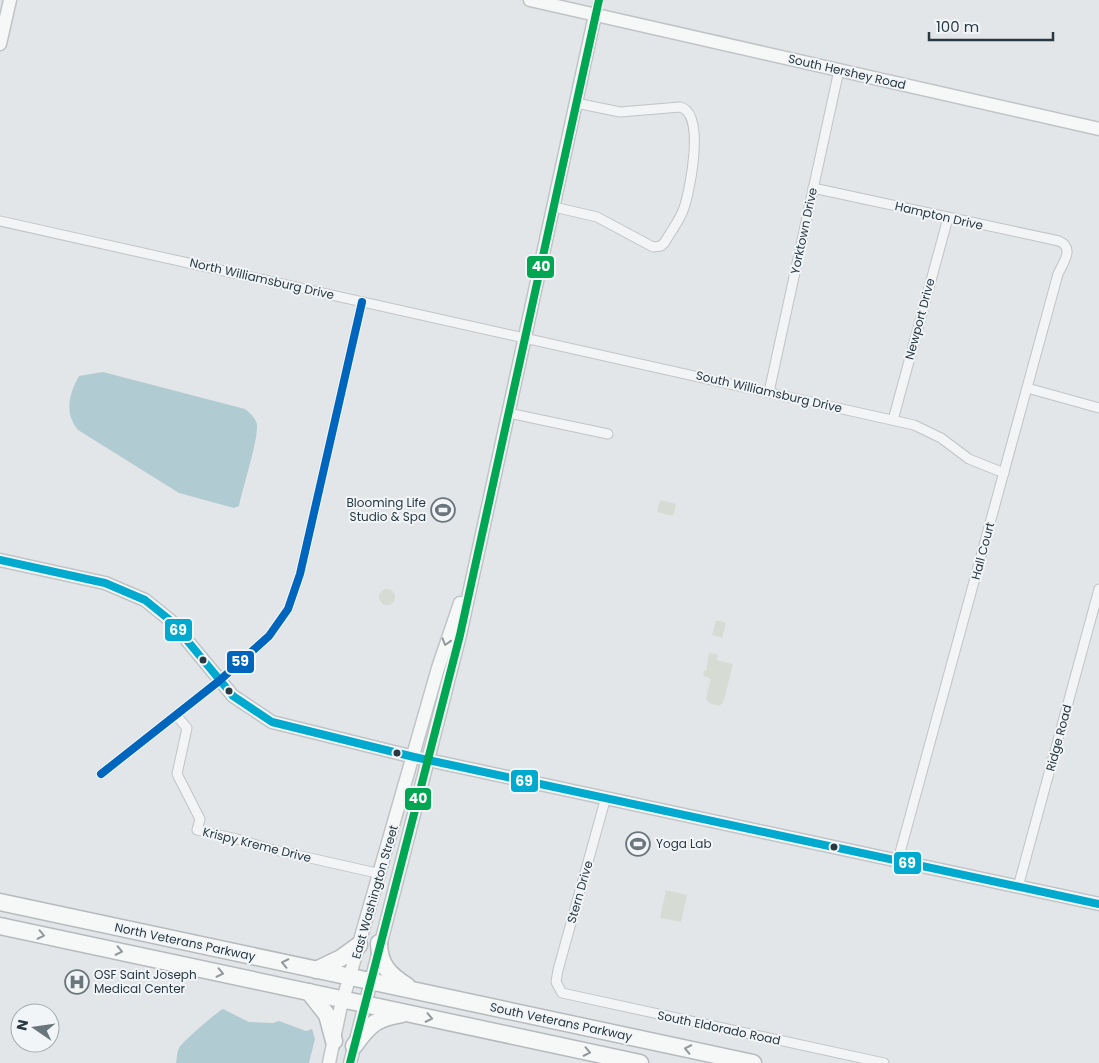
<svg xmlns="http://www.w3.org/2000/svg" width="1099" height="1063" font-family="Poppins,sans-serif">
<rect width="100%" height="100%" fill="#e3e6e8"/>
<g fill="#d6dcd3">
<polygon points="660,500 676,504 673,516 657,512"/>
<circle cx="387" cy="597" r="8"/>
<polygon points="716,620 726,623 722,638 712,635"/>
<polygon points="709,653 718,655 717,660 733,664 723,703 719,706 709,703 706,698 711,679 703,676 704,671 706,671"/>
<polygon points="666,890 687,895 681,922 660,918"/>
</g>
<g fill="#b1cbd3">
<path d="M103 372 245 409C250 413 256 418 257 425 258 441 243 487 239 506L234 508 179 493 78 430C64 413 69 394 79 376Z"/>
<path d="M223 1009 249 1022 273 1023 279 1021 306 1031 312 1029 315 1039 309 1063H176C177 1058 177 1052 179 1048 181 1043 218 1011 223 1009Z"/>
</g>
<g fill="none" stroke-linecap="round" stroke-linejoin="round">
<g stroke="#c1c4c6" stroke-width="11">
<g id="street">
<polyline points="595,15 599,0"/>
<path d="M813 188 1059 241C1075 248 1063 263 1058 274L898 860"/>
<path d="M554 207 597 217 653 247 661 246 665 242C671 231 680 220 684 208 690 189 706 113 680 107L620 112 576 103"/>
<polyline points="0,221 914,425 941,438 969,459 1004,473"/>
<polyline points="1027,388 1099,408"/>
<polyline points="769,392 839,70"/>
<polyline points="508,413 608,434"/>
<polyline points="893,420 948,218"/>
<polyline points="176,715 187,728 177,774 200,819 197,830 237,839 270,849 381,874"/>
<polyline points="101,774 219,681 269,636 288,609 300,574 362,302"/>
<polyline points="606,797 558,970 556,982 562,993 884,1063"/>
<polyline points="1018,887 1099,589"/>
</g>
</g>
<g stroke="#c1c4c6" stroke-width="15">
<g id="secondary">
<polyline points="530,0 1099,129"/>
<polyline points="0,44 10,0"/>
<polyline points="0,560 105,583 145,600 171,621 233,696 272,722 414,757 1099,904"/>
<polyline points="329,1063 340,1010 438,668 460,603"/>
<polyline points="350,1063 460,635 595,15"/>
</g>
</g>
<g stroke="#b6babd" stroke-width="19">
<g id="highway">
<polyline points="0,902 753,1063"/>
<polyline points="0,926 640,1063"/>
<path d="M379 943C379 965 390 975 407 986"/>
<polyline points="316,970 341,958 359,945"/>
<polyline points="309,992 327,1015 334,1041"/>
<path d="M354 1046C369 1025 376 1018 402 1014"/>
</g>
</g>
<use href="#street" stroke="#f2f4f5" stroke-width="9"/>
<use href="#secondary" stroke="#f6f7f7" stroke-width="12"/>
<use href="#highway" stroke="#f6f7f7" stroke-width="16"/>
<g stroke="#f1f5f7" stroke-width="11">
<polyline id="bus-1" points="0,560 105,583 145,600 171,621 233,696 272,722 414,757 1099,904"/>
</g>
<g stroke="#f1f5f7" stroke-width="11">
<polyline id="bus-2" points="101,774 219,681 269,636 288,609 300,574 362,302"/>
</g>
<g stroke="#f1f5f7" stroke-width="11">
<polyline id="bus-3" points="350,1063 460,635 599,0"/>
</g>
<use href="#bus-1" stroke="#00a9ce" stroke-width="8"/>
<use href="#bus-2" stroke="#0065bd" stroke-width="8"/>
<use href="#bus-3" stroke="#00a651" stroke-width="8"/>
</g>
<defs><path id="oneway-chevron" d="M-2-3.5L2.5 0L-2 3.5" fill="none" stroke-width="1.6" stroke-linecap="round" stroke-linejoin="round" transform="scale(1.25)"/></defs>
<g stroke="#90989c">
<use href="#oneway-chevron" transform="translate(446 642) rotate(107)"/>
<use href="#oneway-chevron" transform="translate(41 935) rotate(12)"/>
<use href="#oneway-chevron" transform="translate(119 951) rotate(12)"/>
<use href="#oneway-chevron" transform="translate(285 963) rotate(-168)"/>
<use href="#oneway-chevron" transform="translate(220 973) rotate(12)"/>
<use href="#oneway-chevron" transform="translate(429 1018) rotate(12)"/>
<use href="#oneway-chevron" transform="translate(688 1049) rotate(-168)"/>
<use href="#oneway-chevron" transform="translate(587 1052) rotate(12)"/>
</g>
<defs>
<g id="stadium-ring" transform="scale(1.25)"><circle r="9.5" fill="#f1f5f7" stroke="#6a767c" stroke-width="1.5"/><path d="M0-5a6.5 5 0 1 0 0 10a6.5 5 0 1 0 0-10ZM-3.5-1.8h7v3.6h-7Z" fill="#6a767c"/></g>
<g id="hospital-ring" transform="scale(1.25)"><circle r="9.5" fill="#f1f5f7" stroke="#6a767c" stroke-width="1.5"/><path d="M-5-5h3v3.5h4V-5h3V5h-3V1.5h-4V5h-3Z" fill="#6a767c"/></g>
</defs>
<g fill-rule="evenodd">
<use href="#stadium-ring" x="443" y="510"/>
<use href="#stadium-ring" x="638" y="844"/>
<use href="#hospital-ring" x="77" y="982"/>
</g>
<g fill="#293942" stroke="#f1f5f7" stroke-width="2">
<circle cx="203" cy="660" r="4.5"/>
<circle cx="229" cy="691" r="4.5"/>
<circle cx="397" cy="753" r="4.5"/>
<circle cx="834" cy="847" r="4.5"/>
</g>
<g text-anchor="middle" stroke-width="4" stroke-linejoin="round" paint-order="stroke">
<g font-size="12" fill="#293942" stroke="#f1f5f7">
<text transform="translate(847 72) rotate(13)" y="4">South Hershey Road</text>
<text transform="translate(939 216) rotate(13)" y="4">Hampton Drive</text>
<text transform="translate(804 231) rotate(-78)" y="4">Yorktown Drive</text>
<text transform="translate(262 279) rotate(13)" y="4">North Williamsburg Drive</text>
<text transform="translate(920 319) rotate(-75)" y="4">Newport Drive</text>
<text transform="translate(769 392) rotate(13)" y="4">South Williamsburg Drive</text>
<text transform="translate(983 551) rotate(-75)" y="4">Hall Court</text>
<text transform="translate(1059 738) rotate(-75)" y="4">Ridge Road</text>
<text transform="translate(257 845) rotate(14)" y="4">Krispy Kreme Drive</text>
<text transform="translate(375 892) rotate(-74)" y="4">East Washington Street</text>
<text transform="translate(580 892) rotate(-74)" y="4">Stern Drive</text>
<text transform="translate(185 942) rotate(12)" y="4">North Veterans Parkway</text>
<text transform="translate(561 1022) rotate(12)" y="4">South Veterans Parkway</text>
<text transform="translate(719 1028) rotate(12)" y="4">South Eldorado Road</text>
</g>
<g font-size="12" fill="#293942" stroke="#f1f5f7" text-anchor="start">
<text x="426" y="507" text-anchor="end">Blooming Life<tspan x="426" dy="14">Studio &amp; Spa</tspan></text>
<text x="656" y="848">Yoga Lab</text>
<text x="94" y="979">OSF Saint Joseph<tspan x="94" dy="14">Medical Center</tspan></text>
</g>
</g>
<g stroke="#f1f5f7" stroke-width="2">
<rect x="526" y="255" width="29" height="24" rx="5" fill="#00a651"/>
<rect x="164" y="618" width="29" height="24" rx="5" fill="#00a9ce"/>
<rect x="226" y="650" width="29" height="24" rx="5" fill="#0065bd"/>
<rect x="510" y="769" width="29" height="24" rx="5" fill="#00a9ce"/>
<rect x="404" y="787" width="28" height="24" rx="5" fill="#00a651"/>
<rect x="893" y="851" width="29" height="24" rx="5" fill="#00a9ce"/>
</g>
<g font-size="14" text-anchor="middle" font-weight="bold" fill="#fff">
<text x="541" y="271">40</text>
<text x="178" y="635">69</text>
<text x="240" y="666">59</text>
<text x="524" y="786">69</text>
<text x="418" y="803">40</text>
<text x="907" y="868">69</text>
</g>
<g transform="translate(35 1028) rotate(283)"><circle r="24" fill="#f1f5f7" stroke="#a1aaaf"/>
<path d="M0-4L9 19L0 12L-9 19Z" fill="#6a767c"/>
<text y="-8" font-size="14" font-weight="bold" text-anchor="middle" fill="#293942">N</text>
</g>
<path d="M929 32v8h124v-8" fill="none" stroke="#293942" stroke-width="2.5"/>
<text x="936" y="32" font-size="15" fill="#293942" stroke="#f1f5f7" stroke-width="4" paint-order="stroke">100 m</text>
</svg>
